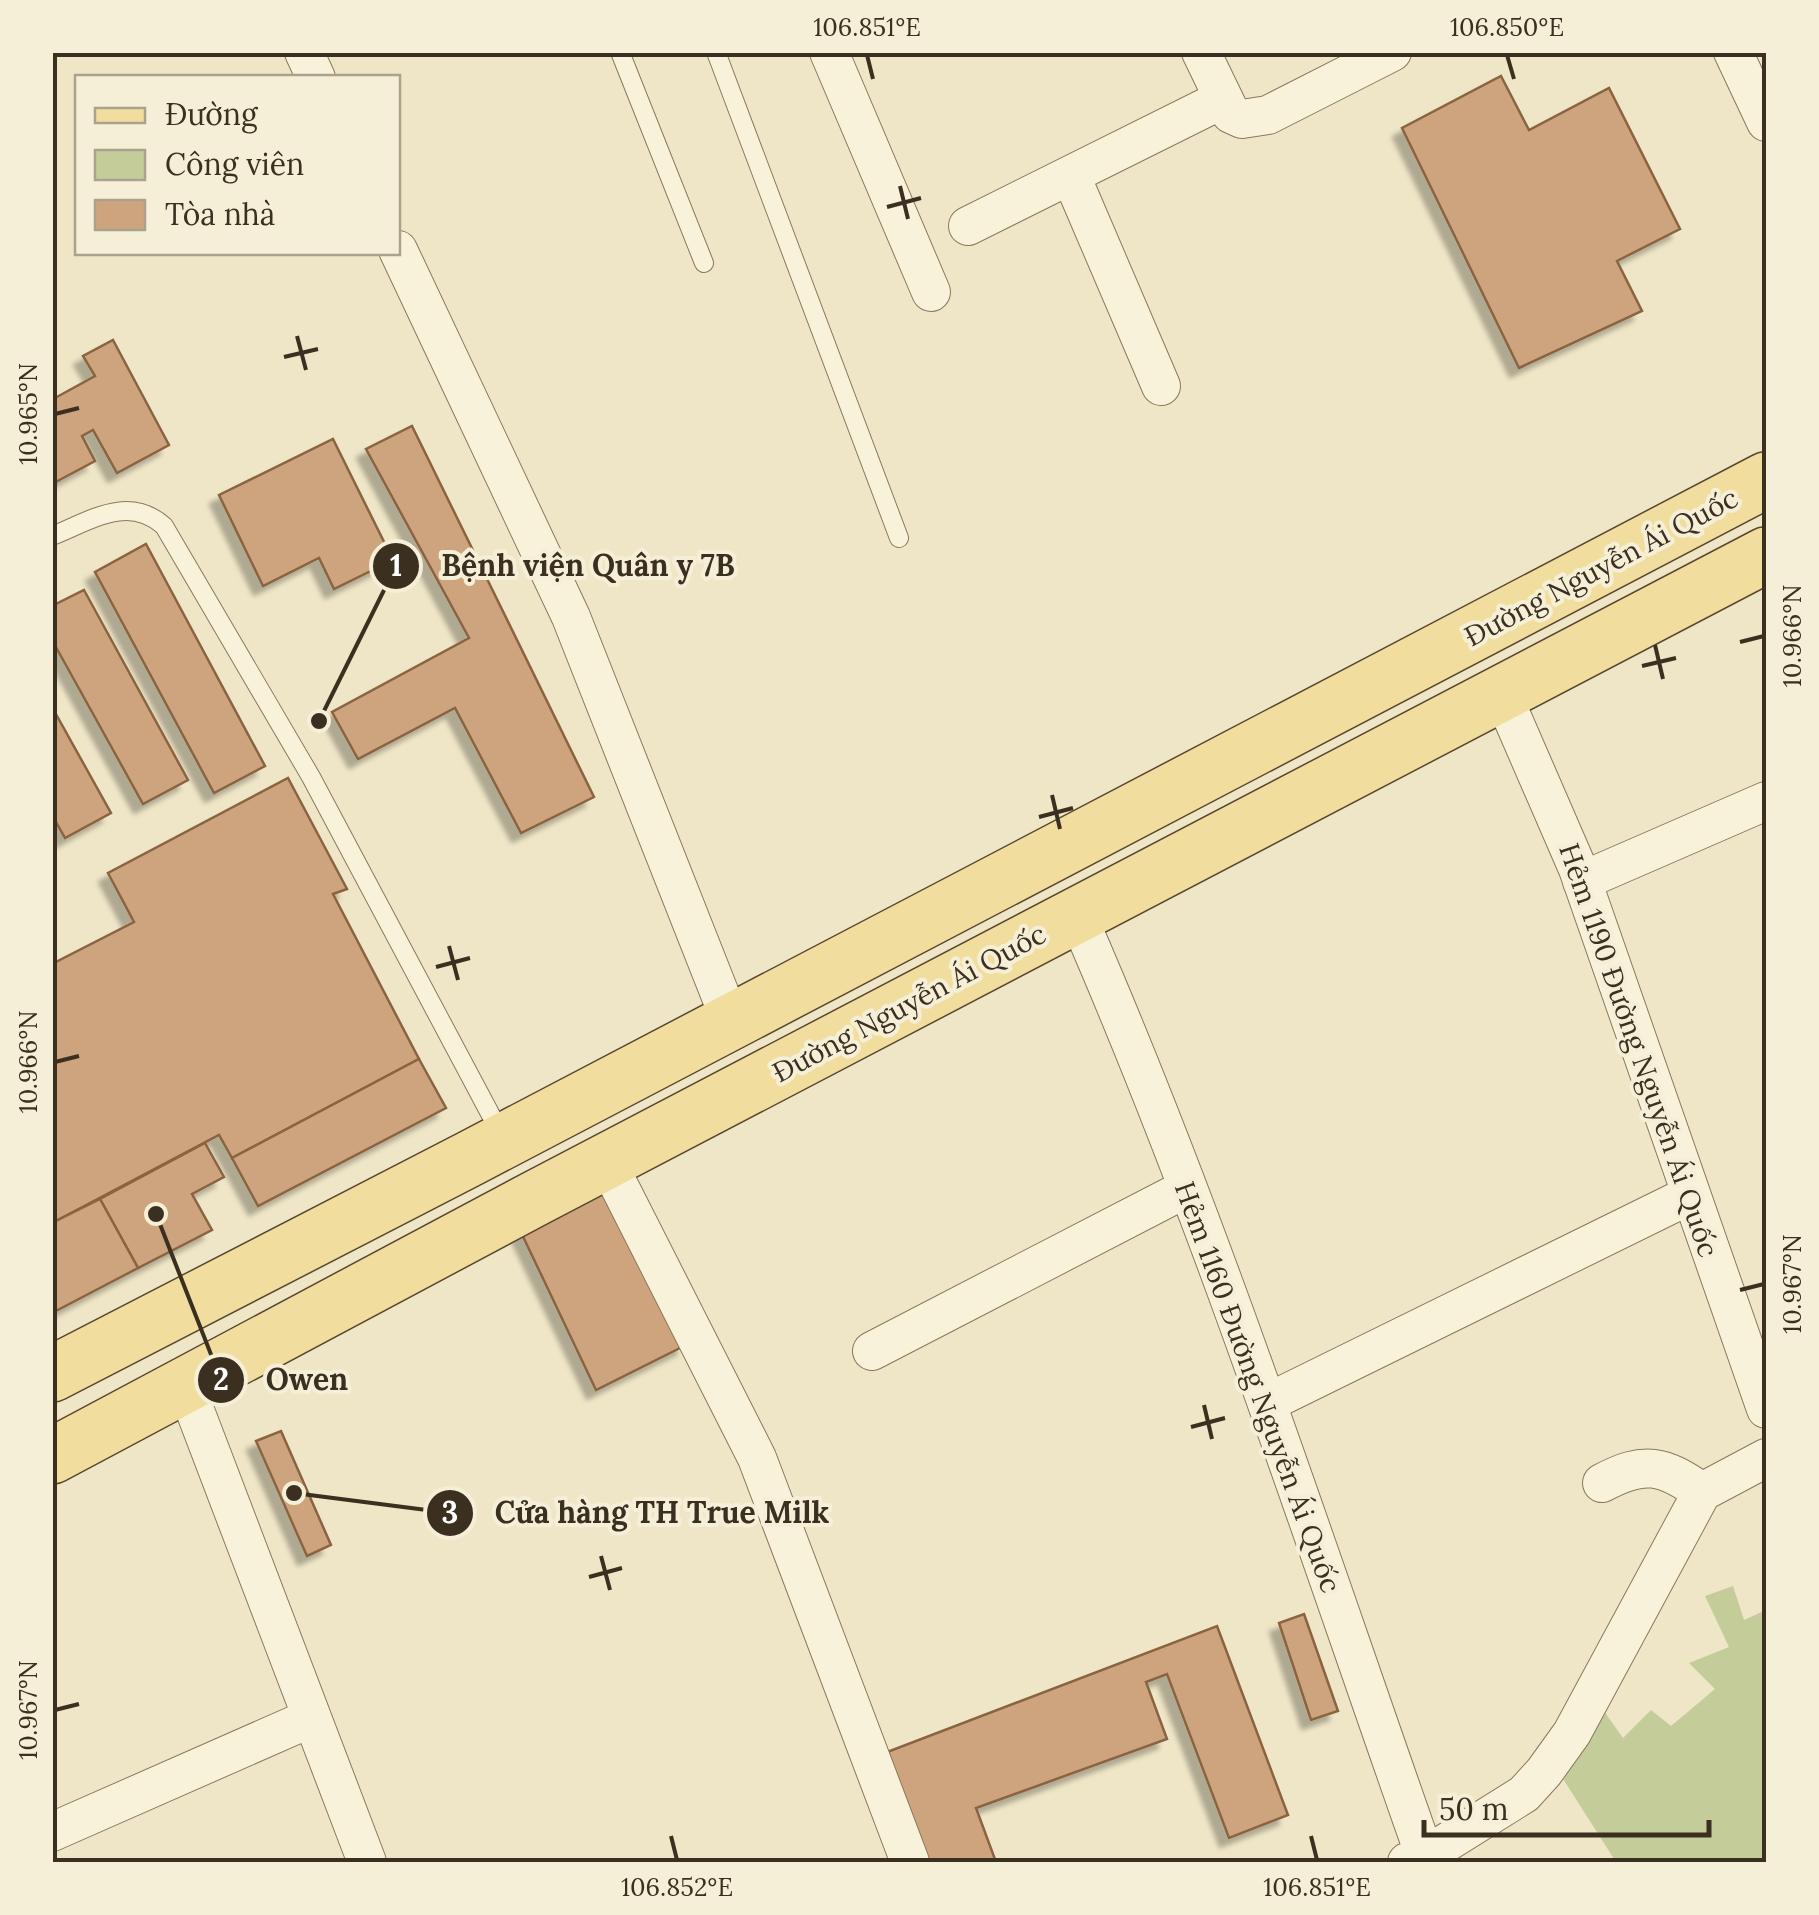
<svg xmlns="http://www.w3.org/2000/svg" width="1819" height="1915" font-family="Lora,serif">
<defs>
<filter id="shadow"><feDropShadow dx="-9" dy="9" stdDeviation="2.5" flood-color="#0004"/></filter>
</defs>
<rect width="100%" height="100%" fill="#efe6c7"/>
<polygon fill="#c4cd9a" points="1733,1586 1744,1620 1766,1610 1766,1862 1616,1862 1558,1771 1599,1704 1623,1738 1651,1710 1671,1726 1715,1689 1689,1663 1729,1647 1705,1596"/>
<g fill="#cda47d" stroke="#8a6441" stroke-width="2.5" filter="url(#shadow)">
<polygon points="1501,76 1529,130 1609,88 1680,229 1617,261 1642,311 1519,368 1402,128"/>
<polygon points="113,340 169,445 117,473 93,430 82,436 95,461 52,484 52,394 55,398 95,376 83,356"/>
<polygon points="412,426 594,797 521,833 455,708 358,759 332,712 469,638 366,449"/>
<polygon points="333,439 393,560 334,589 319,558 263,586 219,495"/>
<polygon points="146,544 265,766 214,793 95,572"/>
<polygon points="84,590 188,780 143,804 52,640 52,606"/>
<polygon points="52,707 111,813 65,838 52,815"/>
<polygon points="288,778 347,889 333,894 419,1059 232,1158 219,1135 52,1223 52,964 134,922 108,873"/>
<polygon points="419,1059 446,1108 258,1206 232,1158"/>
<polygon points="205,1143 224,1177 192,1194 212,1230 138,1268 100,1199"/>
<polygon points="604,1181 686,1345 596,1390 518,1226"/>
<polygon points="100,1199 138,1268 52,1313 52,1223"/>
<polygon points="281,1431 331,1545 307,1556 256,1441"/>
<polygon points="1304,1614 1338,1711 1311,1720 1279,1623"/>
<polygon points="1217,1626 1288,1815 1229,1838 1167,1674 1146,1682 1167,1739 976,1808 996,1862 923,1862 882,1754"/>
</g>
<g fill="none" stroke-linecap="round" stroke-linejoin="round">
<g stroke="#8b785c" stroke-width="20">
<g id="service">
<polyline points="620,52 704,263"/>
<polyline points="716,52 899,538"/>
<path d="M52 536C90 521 128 494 164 526L311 777 502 1136"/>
</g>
</g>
<g stroke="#8b785c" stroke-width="40">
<g id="minor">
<polyline points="304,52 316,78"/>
<polyline points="829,52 931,292"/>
<polyline points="1201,52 1231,114 1242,119 1268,115 1392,52"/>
<polyline points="1733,52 1766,122"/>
<polyline points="1071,176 1161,386"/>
<polyline points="968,226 1223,99"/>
<polyline points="398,250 571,617 731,1022"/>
<polyline points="1502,694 1578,869 1766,1409"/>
<polyline points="1582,881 1766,801"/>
<path d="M1077 915C1212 1224 1315 1545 1427 1862"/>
<polyline points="607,1162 757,1458 910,1862"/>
<polyline points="872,1351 1187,1188"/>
<polyline points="186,1387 367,1862"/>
<polyline points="1267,1403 1690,1195"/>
<path d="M1602 1483C1645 1460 1663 1465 1702 1492"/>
<polyline points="52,1832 311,1718"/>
<polyline points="1407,1862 1425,1856 1524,1794 1544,1772 1572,1733 1702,1492 1766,1458"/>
</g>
</g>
<g stroke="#594630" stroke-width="58">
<g id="primary">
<polyline points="52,1374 471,1158 1766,480"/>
<polyline points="52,1456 536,1198 1766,555"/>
</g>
</g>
<use href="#service" stroke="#f9f2da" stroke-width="18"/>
<use href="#minor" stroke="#f9f2da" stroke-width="38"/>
<use href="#primary" stroke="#f1de9f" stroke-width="55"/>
</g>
<path fill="none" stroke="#3b2f20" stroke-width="4" d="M867 55 873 79M1507 55 1514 79M900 186 908 219M887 207 921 198M297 336 306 370M284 357 318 349M55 414 79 408M1740 642 1764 636M1655 645 1663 679M1642 666 1676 658M1052 795 1060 829M1039 817 1073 808M449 946 458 980M436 967 470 958M55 1062 79 1056M1740 1290 1764 1284M1204 1405 1212 1439M1191 1427 1225 1418M601 1556 610 1590M589 1577 622 1568M55 1710 79 1704M671 1836 677 1860M1311 1836 1317 1860"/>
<g text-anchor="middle" stroke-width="8" stroke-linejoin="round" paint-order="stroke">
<g font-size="28" fill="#3b2f20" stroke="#f6efd7">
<text transform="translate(1601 567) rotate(-28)" y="10">Đường Nguyễn Ái Quốc</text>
<text transform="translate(909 1003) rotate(-28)" y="10">Đường Nguyễn Ái Quốc</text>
<text transform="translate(1639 1050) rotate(71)" y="10">Hẻm 1190 Đường Nguyễn Ái Quốc</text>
<text transform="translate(1258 1387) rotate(70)" y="10">Hẻm 1160 Đường Nguyễn Ái Quốc</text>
</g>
</g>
<path fill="none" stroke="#3b2f20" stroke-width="4" d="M319 721L396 566M156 1214L221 1380M294 1493L450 1513"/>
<g fill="#3b2f20" stroke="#f6efd7" stroke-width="4">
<circle cx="319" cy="721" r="10"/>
<circle cx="156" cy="1214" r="10"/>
<circle cx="294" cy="1493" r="10"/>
<circle cx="396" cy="566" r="25"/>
<circle cx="221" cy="1380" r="25"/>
<circle cx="450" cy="1513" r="25"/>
</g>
<g font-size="30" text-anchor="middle" font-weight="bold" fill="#fff">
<text x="396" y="576">1</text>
<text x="221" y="1390">2</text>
<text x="450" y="1523">3</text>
</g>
<g font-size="30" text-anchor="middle" font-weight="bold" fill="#3b2f20" stroke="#f6efd7" stroke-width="8" stroke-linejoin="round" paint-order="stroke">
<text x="588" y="576">Bệnh viện Quân y 7B</text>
<text x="307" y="1390">Owen</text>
<text x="662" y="1523">Cửa hàng TH True Milk</text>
</g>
<rect width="1819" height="1915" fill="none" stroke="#f6efd7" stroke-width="110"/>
<rect x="75" y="75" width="325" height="180" fill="#f6efd7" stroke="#aba28e" stroke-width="2.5"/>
<rect x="95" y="108" width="50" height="15" fill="#f1de9f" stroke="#aba28e" stroke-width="2.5"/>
<text x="165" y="125" font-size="30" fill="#3b2f20">Đường</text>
<rect x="95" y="150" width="50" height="30" fill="#c4cd9a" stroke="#aba28e" stroke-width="2.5"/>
<text x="165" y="175" font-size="30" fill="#3b2f20">Công viên</text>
<rect x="95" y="200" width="50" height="30" fill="#cda47d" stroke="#aba28e" stroke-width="2.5"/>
<text x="165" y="225" font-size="30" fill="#3b2f20">Tòa nhà</text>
<path d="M1424 1820v15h285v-15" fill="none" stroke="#3b2f20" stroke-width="5"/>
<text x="1439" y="1820" font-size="30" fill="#3b2f20" stroke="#f6efd7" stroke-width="8" paint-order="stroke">50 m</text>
<rect x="55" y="55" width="1709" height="1805" fill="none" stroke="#3b2f20" stroke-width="4"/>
<g font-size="25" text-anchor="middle" fill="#3b2f20">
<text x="867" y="36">106.851°E</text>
<text x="1507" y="36">106.850°E</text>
<text transform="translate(28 414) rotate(-90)" y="9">10.965°N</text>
<text transform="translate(1792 636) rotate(-90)" y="9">10.966°N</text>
<text transform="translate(28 1062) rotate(-90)" y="9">10.966°N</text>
<text transform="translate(1792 1284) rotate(-90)" y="9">10.967°N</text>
<text transform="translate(28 1710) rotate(-90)" y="9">10.967°N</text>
<text x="677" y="1896">106.852°E</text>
<text x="1317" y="1896">106.851°E</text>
</g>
</svg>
